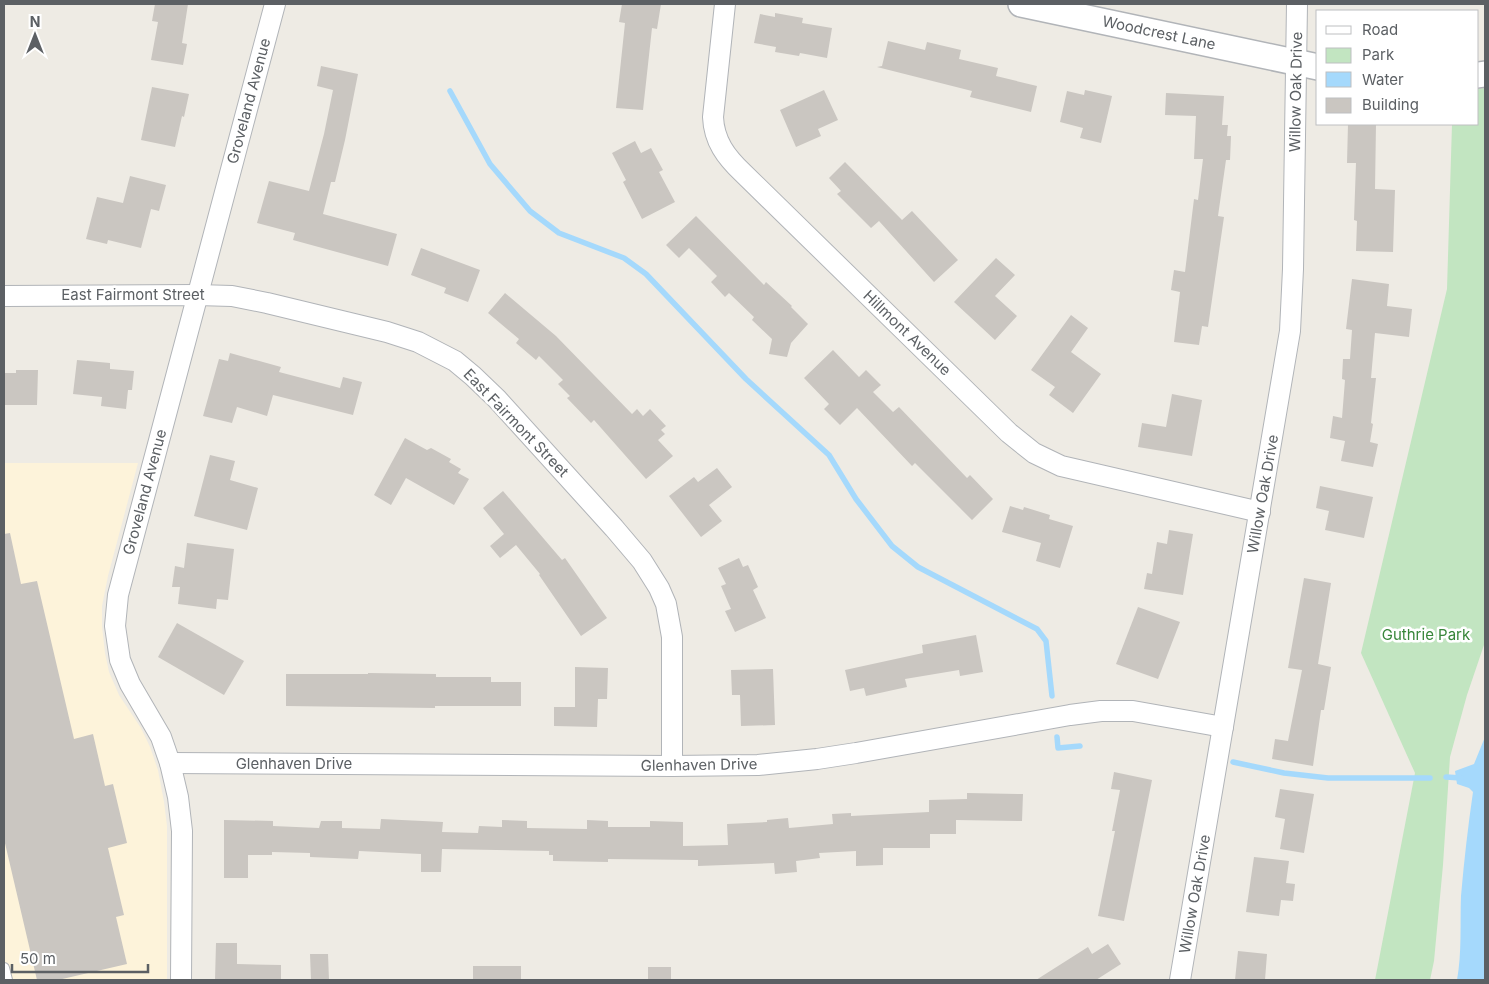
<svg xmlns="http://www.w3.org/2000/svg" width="1489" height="984" font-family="Inter,sans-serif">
<rect width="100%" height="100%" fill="#eeebe4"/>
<polygon fill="#fdf3da" points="4,463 138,463 108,576 102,606 102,626 105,653 109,672 119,695 141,728 150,747 158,770 164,802 167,826 167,980 4,980"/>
<polygon fill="#c2e5c1" points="1485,88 1485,642 1467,695 1450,757 1443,865 1434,961 1430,980 1375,980 1415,773 1361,653 1447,289 1452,124 1478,124 1478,89"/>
<path fill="#a5d9fc" d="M1485 737V980H1457C1462 953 1460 924 1461 896 1464 861 1468 826 1473 792L1469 788 1457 784 1455 771 1474 764Z"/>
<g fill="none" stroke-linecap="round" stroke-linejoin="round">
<g stroke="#a5d9fc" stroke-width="5.5">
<polyline points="450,91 490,164 530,211 559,233 624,258 646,274 746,379 829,455 856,499 892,546 918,567 1037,629 1046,641 1052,696"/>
<polyline points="1057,737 1058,748 1080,746"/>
<polyline points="1233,762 1284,773 1328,778 1430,778"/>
<polyline points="1446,777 1461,778"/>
</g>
</g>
<g fill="#cac6c1">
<polygon points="155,4 188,4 182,43 187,44 183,65 151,60 158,22 152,21"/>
<polygon points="622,4 661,4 657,29 652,28 643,110 616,108 625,23 619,22"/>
<polygon points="775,13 803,18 802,23 832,28 827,58 800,53 799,56 775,52 776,47 754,43 760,14 775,17"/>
<polygon points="888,41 925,50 927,42 961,50 959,59 998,68 996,76 1037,86 1031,112 970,97 972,91 877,67 882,66"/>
<polygon points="321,66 358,74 345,140 335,182 331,182 323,214 397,234 388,266 293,240 295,233 257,223 269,181 309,191 324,134 333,90 317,86"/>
<polygon points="152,87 189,94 184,117 182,116 175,147 141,140"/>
<polygon points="824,90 838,120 818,129 821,136 796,147 780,110"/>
<polygon points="1085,90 1112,96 1101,143 1080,138 1083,128 1060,122 1067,91 1084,95"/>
<polygon points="1166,93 1224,96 1222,125 1228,125 1227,136 1231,136 1230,160 1226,160 1218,216 1224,217 1208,327 1202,326 1199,345 1174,342 1180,292 1171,290 1174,270 1185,272 1194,199 1198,200 1203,159 1194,159 1196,116 1165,115"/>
<polygon points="1348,124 1376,124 1375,189 1395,190 1393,252 1356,251 1357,221 1354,220 1356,163 1347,163"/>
<polygon points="635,141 641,153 651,148 663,170 659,172 675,202 642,219 623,182 626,180 612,153"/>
<polygon points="845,162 902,220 912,211 958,260 934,282 879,221 871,228 837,194 841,191 829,178"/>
<polygon points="130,176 166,185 159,211 151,209 141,248 108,240 107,244 86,239 97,197 123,203"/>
<polygon points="696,216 764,285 766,282 792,306 791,307 808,324 791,343 787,357 769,354 772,339 752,320 754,317 729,293 725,297 711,282 717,276 689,248 679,258 666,245"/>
<polygon points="421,248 480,270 468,302 444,293 446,288 411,275"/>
<polygon points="996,258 1015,275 995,296 1017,316 995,340 954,302"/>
<polygon points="1352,279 1389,284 1387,306 1412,309 1409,337 1375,333 1371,378 1376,378 1371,423 1373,424 1370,442 1378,444 1373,467 1341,461 1345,441 1330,438 1333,416 1342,418 1345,380 1342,379 1343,359 1350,359 1352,330 1346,329"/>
<polygon points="505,293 556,336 632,414 637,409 643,416 650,409 666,426 661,430 665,434 658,440 673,456 646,479 594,420 591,423 567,398 570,396 558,384 563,380 539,356 536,360 516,343 519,339 488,313"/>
<polygon points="1071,315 1088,328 1071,352 1101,374 1073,413 1049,395 1055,387 1031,370"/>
<polygon points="833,350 859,377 866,370 881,385 873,392 893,412 899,407 967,478 970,475 993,499 972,520 915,463 912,466 857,408 840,425 824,409 829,404 804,378"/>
<polygon points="230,353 281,367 279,372 340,388 343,377 362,382 353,415 273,395 267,416 237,407 232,423 203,416 219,359 228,361"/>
<polygon points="77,360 110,363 110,369 134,371 132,390 128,390 126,409 101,406 102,397 73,394"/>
<polygon points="16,370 38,370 37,405 4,405 4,373 16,373"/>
<polygon points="1172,394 1202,400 1192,456 1138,447 1142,423 1166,427"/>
<polygon points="405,438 427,450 431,448 451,459 449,462 461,469 458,473 469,479 454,505 406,478 391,505 374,495"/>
<polygon points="210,455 235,461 230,480 258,488 247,530 194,516"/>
<polygon points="717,468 732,487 709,505 722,521 701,537 669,496 694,477 698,482"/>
<polygon points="1320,486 1373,497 1364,538 1325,530 1329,511 1316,508"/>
<polygon points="503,491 562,560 565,558 607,618 581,636 539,575 540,574 516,545 500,558 490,546 504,534 483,508"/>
<polygon points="1010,506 1023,510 1024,507 1050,515 1049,519 1073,526 1060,568 1036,561 1041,543 1002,532"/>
<polygon points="1169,530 1193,534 1183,595 1144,589 1147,573 1152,574 1157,542 1167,544"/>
<polygon points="10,533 21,584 37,581 74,739 93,734 105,786 113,784 127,843 108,848 124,915 116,917 127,964 58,980 37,980 4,839 4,534"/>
<polygon points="187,543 234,549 228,600 217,599 216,609 178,604 180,587 172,587 175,566 184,568"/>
<polygon points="739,558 743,567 748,565 758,587 753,590 766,618 735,632 725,611 731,609 721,586 726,584 718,568"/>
<polygon points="1304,578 1331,583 1318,664 1331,667 1324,710 1321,710 1313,766 1272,759 1275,739 1288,741 1302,670 1288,668"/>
<polygon points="1138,607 1180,622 1158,679 1116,664"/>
<polygon points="177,623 244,661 224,695 158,657"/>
<polygon points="976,635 983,672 960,676 959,670 905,679 907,687 866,696 864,688 850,691 845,670 923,653 922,645"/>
<polygon points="575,667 608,668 607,699 598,699 597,727 554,726 554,707 575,707"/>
<polygon points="773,669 775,725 741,726 740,695 732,695 731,670"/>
<polygon points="368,673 436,674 436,677 491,677 491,682 521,682 521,706 435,706 435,708 286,706 286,674 368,674"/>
<polygon points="1114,772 1152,780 1124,921 1098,916 1115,831 1112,831 1120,790 1111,789"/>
<polygon points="1280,789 1314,794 1304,853 1280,849 1285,819 1275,817"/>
<polygon points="967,793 1023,794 1022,821 956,820 956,834 930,834 930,848 883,848 883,865 856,866 856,851 819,853 820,858 796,861 797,872 775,874 774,863 698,866 698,860 608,859 608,862 553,861 553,855 549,855 549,851 442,849 441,872 421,872 421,854 359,851 358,859 310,857 310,853 272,852 272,855 248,855 248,878 224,878 224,820 273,821 273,826 319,828 321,821 342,821 342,828 380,829 381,819 443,822 442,832 478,833 479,826 502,827 502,820 527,821 527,828 587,829 587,820 608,821 608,827 650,827 650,821 683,822 683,846 728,845 727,824 767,822 767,820 788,818 789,828 833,824 832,814 851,813 851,816 929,812 929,800 967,799"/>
<polygon points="1254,857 1289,861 1286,883 1295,884 1293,901 1281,900 1279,916 1246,912"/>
<polygon points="216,943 237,943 237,964 281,965 281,980 215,980"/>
<polygon points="1108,944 1121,964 1096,980 1036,980 1088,947 1092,954"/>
<polygon points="1238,951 1267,954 1265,980 1235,980"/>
<polygon points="310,954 328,954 329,980 311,980"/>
<rect x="473" y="966" width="48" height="14"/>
<rect x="648" y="967" width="23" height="13"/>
</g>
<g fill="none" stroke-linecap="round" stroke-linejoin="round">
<g stroke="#b1b4b8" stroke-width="12">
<polyline id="service" points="4,968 7,980"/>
</g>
<g stroke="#b1b4b8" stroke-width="22">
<g id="minor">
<path d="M725 4 713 117C714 141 726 157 743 173L1009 433 1034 453 1061 466 1260 512"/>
<polyline points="4,296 197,295 232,296 267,303 387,332 418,342 455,361 473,376 497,399 614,528 642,561 659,588 666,604 672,637 672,766"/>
<polyline points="170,763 672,766 758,765 817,759 856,753 1070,715 1101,711 1133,711 1223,727"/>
<polyline points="181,980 182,831 178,797 170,763 161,737 130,684 120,660 115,626 118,595 275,4"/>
<polyline points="1180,980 1290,331 1293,269 1297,4"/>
</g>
</g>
<g stroke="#b1b4b8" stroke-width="28">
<g id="tertiary">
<polyline points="1021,4 1318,67"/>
<polyline points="1478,75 1485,74"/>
</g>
</g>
<use href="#service" stroke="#fff" stroke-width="10"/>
<use href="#minor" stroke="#fff" stroke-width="20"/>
<use href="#tertiary" stroke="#fff" stroke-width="25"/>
</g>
<g text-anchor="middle" stroke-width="5" stroke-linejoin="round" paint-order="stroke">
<g font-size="15" fill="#5c6064" stroke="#fff">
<text transform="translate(1159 33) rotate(12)" y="5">Woodcrest Lane</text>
<text transform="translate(1296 92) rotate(-89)" y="5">Willow Oak Drive</text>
<text transform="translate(249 101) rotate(-75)" y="5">Groveland Avenue</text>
<text x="133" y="300">East Fairmont Street</text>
<text transform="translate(907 333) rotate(44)" y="5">Hillmont Avenue</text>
<text transform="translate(516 423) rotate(46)" y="5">East Fairmont Street</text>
<text transform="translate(145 492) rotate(-75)" y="5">Groveland Avenue</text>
<text transform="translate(1263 494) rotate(-80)" y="5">Willow Oak Drive</text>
<text x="294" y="769">Glenhaven Drive</text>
<text transform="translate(699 765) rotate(-1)" y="5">Glenhaven Drive</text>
<text transform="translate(1195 894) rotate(-80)" y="5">Willow Oak Drive</text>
</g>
<g font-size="15" fill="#38863a" stroke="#fff">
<text x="1426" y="640">Guthrie Park</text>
</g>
</g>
<rect width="1489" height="984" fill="none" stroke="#5c6064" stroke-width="10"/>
<rect x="1316" y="10" width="162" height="115" fill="#ffffff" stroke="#bebfc1"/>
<rect x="1326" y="26" width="25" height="8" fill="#ffffff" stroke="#bebfc1"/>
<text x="1362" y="35" font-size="15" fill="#5c6064">Road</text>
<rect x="1326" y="48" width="25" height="15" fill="#c2e5c1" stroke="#bebfc1"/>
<text x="1362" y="60" font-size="15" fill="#5c6064">Park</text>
<rect x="1326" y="72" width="25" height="15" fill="#a5d9fc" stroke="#bebfc1"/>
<text x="1362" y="85" font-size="15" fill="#5c6064">Water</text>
<rect x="1326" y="98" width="25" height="15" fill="#cac6c1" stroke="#bebfc1"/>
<text x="1362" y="110" font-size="15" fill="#5c6064">Building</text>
<g transform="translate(35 35)" stroke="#ffffff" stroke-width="4" paint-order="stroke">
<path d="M0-4L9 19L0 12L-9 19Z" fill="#5c6064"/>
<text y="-8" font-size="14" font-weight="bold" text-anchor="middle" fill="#5c6064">N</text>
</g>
<path d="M12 964v8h136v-8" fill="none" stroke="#5c6064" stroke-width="2.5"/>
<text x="20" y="964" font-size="15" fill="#5c6064" stroke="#ffffff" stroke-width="4" paint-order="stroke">50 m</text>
</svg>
